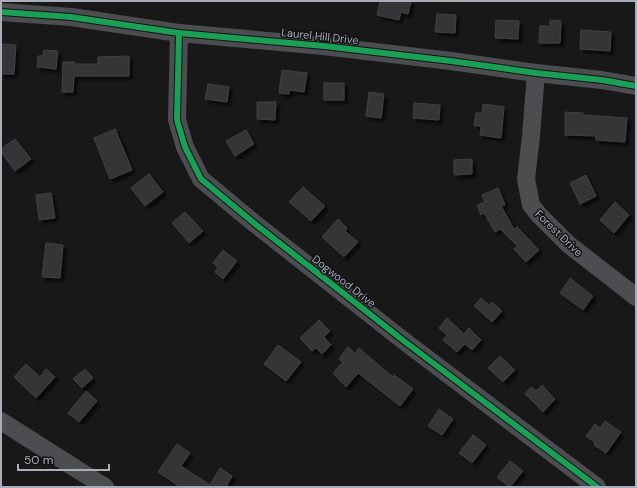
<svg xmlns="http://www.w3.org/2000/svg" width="637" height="488" font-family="'DM Sans',sans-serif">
<defs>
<filter id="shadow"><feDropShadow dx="3.5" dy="3.5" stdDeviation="1" flood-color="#0009"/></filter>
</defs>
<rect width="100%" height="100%" fill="#181818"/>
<g fill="#353537" stroke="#404144" filter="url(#shadow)">
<polygon points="380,1 411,1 408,14 401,12 399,20 377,15"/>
<polygon points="437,14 456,15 455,33 435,32"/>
<polygon points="496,20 519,21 518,39 495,38"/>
<polygon points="550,20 561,21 560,43 539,43 540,26 550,26"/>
<polygon points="581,30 611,32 610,51 580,49"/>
<polygon points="1,44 16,45 14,74 1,74"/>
<polygon points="44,50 58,51 56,69 37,67 38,56 43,56"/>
<polygon points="129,56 129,76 74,76 73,92 62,92 63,62 75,62 74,64 98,64 98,57"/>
<polygon points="282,70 307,73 304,92 289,90 289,94 279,93"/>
<rect x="324" y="83" width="20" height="17"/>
<polygon points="208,84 229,87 227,102 205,99"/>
<polygon points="369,92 384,94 381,118 366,116"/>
<polygon points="257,102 276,102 275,120 257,119"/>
<polygon points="414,103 440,105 439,120 413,118"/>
<polygon points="483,104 504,107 501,138 480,135 481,126 474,126 476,113 482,113"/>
<polygon points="565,112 583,113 583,115 627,118 625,142 596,140 596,136 565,135"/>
<polygon points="115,129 132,170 110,179 94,138"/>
<polygon points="246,130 254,144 235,156 226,141"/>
<polygon points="15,139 31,159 15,171 1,152 1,149"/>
<polygon points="472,159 472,174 454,175 454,160"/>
<polygon points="149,174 163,192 145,206 131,188"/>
<polygon points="586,175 596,196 580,204 570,183"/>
<polygon points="303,187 325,206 311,221 289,202"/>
<polygon points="498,188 505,205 501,206 514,229 517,227 539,250 526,262 514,249 517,246 500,229 495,232 484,213 481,215 477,205 485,202 482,195"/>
<polygon points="51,193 55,218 39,220 36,195"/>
<polygon points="615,202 629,215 614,233 600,220"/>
<polygon points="185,212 203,231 189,243 172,223"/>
<polygon points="338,219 347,228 345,231 358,242 344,257 322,237"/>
<polygon points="46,243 63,245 60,278 42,277"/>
<polygon points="223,250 237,261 223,279 215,272 218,267 213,263"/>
<polygon points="570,278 593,296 583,310 560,293"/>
<polygon points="481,298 489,305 492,302 502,311 492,322 474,306"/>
<polygon points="447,318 464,334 469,328 481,340 472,350 465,344 457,352 443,340 447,335 439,328"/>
<polygon points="319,320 330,331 324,337 331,345 322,354 316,348 312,351 300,338"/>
<polygon points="278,345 301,362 286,381 264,364"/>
<polygon points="348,347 355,353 359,348 393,377 394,375 413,389 400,406 358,373 346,387 333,373 343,362 339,359"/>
<polygon points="500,356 515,370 503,382 488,368"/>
<polygon points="26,364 40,377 46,369 55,377 36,398 14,377"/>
<polygon points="85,369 93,378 82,388 73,379"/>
<polygon points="542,385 555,399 543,412 525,394 531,387 536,391"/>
<polygon points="86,391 97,401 79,422 68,413"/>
<polygon points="439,409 453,419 442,435 428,426"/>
<polygon points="605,421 621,432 606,453 594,445 595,443 586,436 595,424 600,428"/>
<polygon points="473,435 486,445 472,463 459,453"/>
<polygon points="177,444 190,453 181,466 210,485 220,468 232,476 226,487 180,487 158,472"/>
<polygon points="510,461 523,471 510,487 509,487 497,477"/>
</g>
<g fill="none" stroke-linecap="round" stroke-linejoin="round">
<g stroke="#4b4d51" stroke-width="18">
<polyline points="1,12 71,17 179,33 324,46 451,61 536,73 602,80 636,86"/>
<polyline points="179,33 177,120 185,147 201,179 254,223 404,341 597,487"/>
<polyline points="536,73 531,136 526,179 531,205 539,215 568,244 636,297"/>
<polyline points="1,421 105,487"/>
</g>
<g stroke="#121214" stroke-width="8">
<g id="cycleway">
<polyline points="1,12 71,17 179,33 324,46 451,61 536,73 602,80 636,86"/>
<polyline points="179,33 177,120 185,147 201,179 254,223 404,341 597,487"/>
</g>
</g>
<use href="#cycleway" stroke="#1a9f57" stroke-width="6"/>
</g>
<g text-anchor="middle" stroke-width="3" stroke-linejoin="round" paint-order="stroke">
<g font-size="11" fill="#a7adba" stroke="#121214">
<text transform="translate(320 36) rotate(6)" y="4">Laurel Hill Drive</text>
<text transform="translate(559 233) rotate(44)" y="4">Forest Drive</text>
<text transform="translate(344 281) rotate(38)" y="4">Dogwood Drive</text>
</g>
</g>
<rect width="637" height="488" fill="none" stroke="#a7adba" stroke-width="4"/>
<path d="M18 464v6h91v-6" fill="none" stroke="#a7adba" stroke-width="2"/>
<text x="24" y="464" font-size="12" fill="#a7adba" stroke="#121214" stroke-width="3" paint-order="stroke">50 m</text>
</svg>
